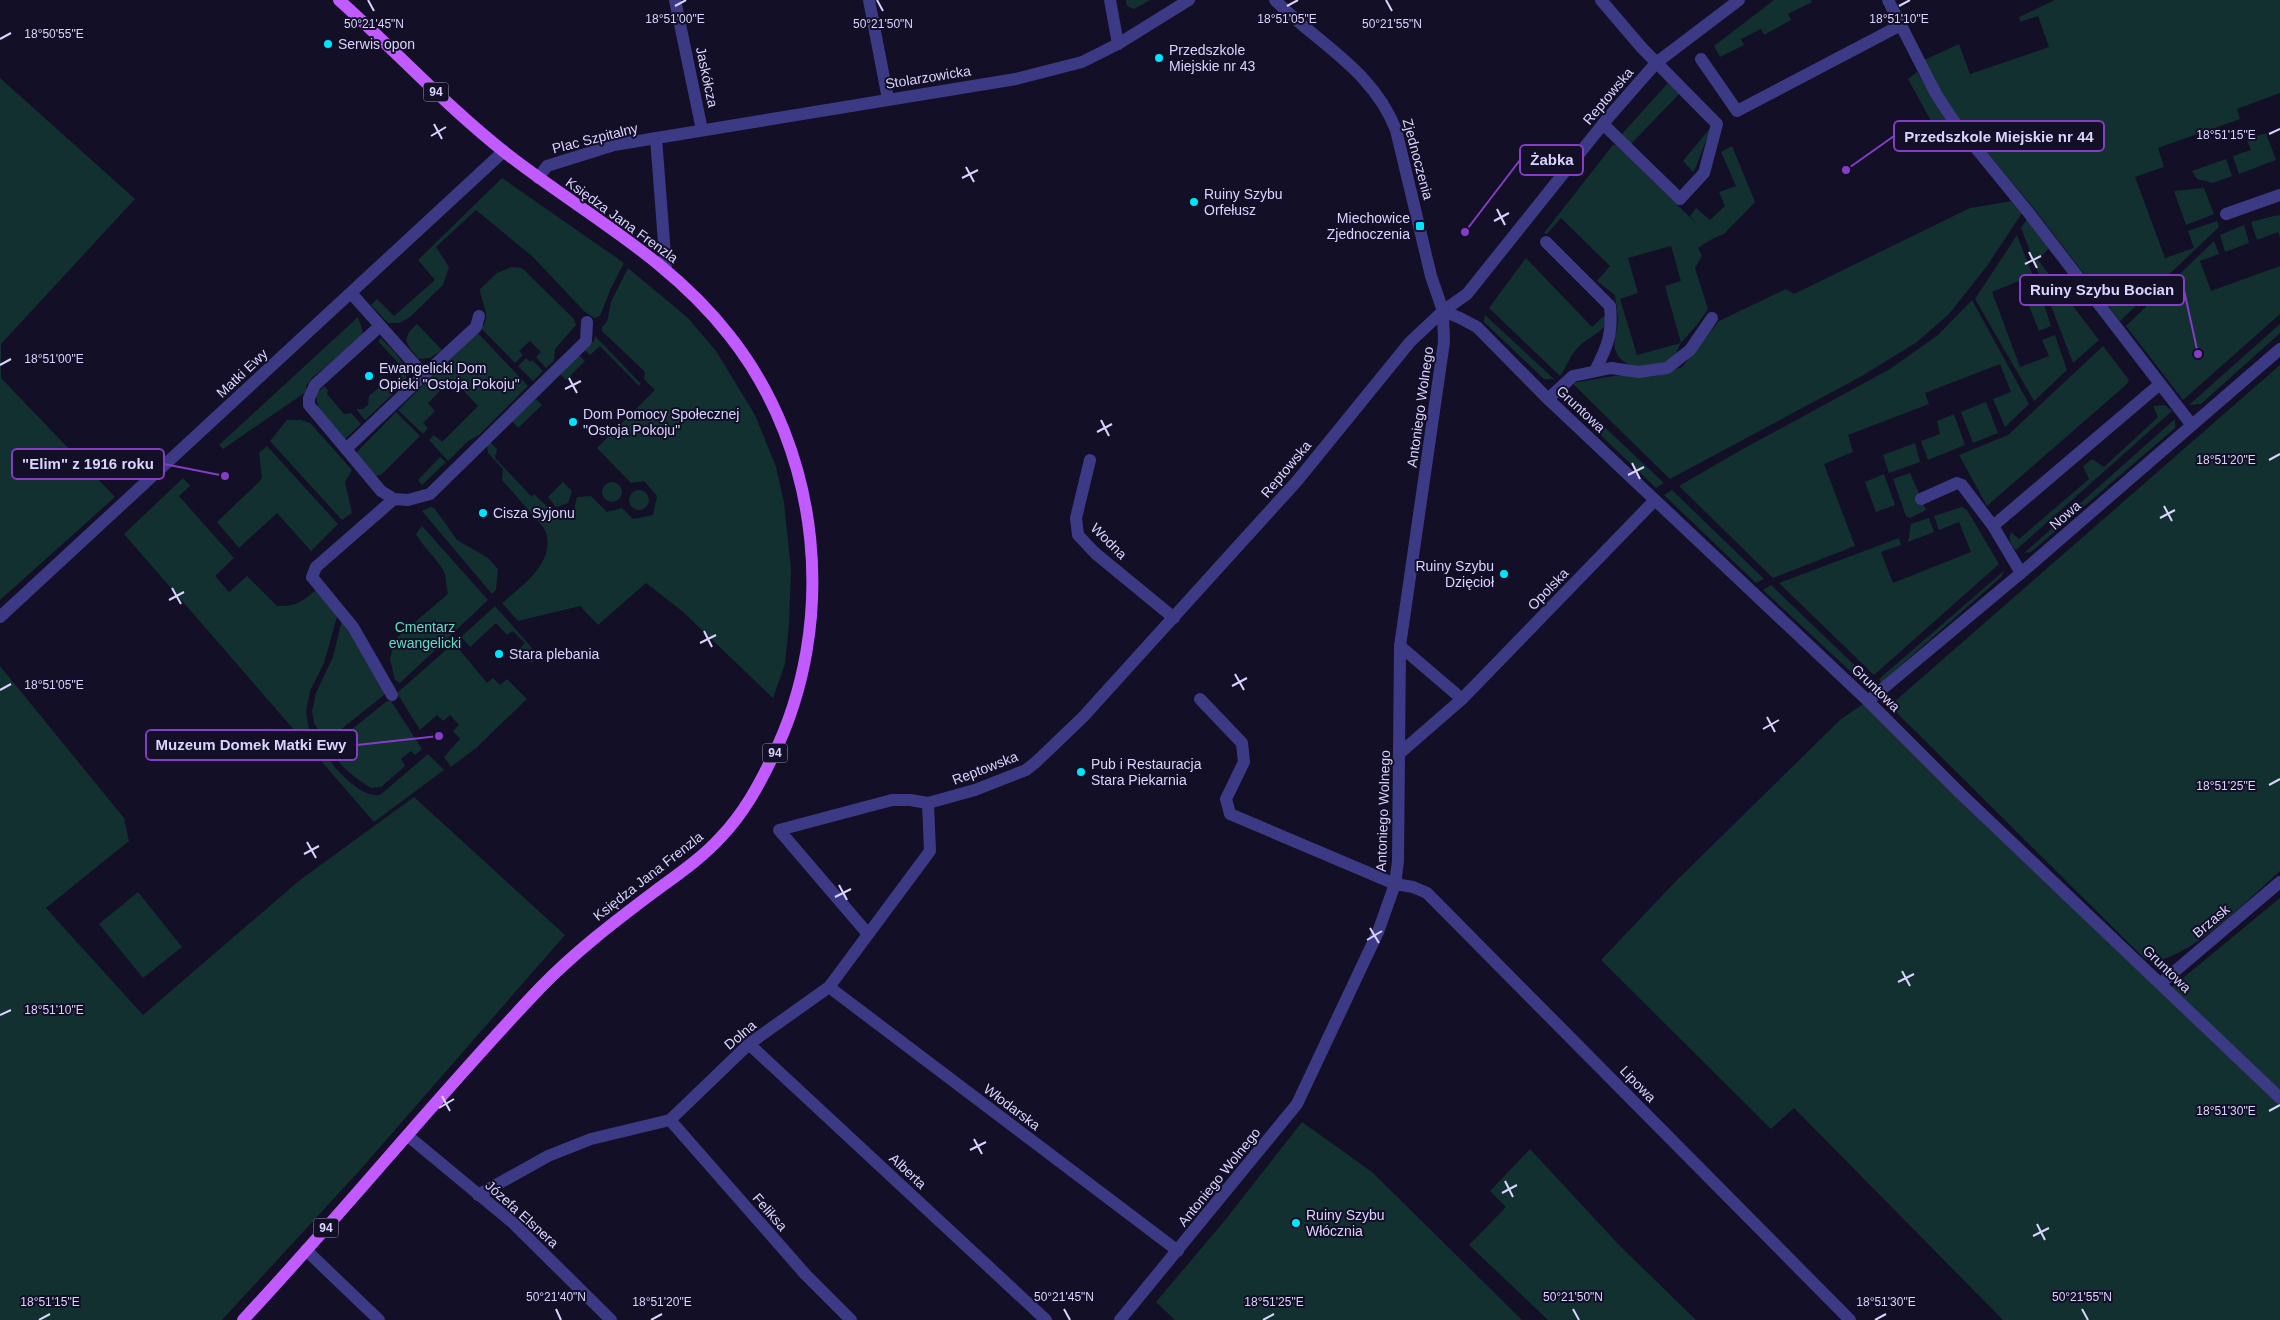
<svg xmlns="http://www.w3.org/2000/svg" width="2280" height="1320" font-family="Helvetica,sans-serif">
<rect width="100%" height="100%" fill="#130f26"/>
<g fill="#12302f" fill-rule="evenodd">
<polygon points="1126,0 1150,0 1134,9 1127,6"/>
<polygon points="1774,0 1811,0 1812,2 1788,14 1791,20 1764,35 1761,29 1741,39 1744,45 1720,57 1714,46"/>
<polygon points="2055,0 2280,0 2280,93 2237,109 2240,119 2158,148 2164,167 2135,177 2165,258 2194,248 2188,231 2217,221 2219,227 2120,321 2035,210 1945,102 1924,60 1959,44 1970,74 2049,47 2038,16 2020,22 2019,17"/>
<polygon points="1917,72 1948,124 1937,132 1908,79"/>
<polygon points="0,78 135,199 1,344 1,378 115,497 0,600"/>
<polygon points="1668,83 1679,94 1631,144 1621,135"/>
<polygon points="1711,127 1696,167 1693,172 1683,161"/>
<polygon points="2266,133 2276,160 2239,174 2233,156 2251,150 2247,140"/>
<path d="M1613 145H1616L1699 226 1690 216 1696 208 1710 220 1725 206 1719 192 1736 186 1721 152 1732 146 1755 202 1724 234 1712 239 1698 248 1702 256 1695 268 1708 309C1700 322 1692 330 1682 342 1678 346 1677 354 1673 358 1659 369 1624 372 1616 352 1612 341 1617 333 1618 322 1618 314 1616 304 1615 295L1597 281 1610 266 1561 218 1547 234 1544 233ZM1671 246 1681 281 1665 286 1681 343 1637 355 1620 299 1638 293 1628 258Z"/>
<polygon points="2226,159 2232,176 2213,183 2197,179 2192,171"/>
<polygon points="502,178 624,263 611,288 600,316 594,318 584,311 533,257 476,210 436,247 449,267 443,285 410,317 399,323 388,323 371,305 377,299 394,316 435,280 418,260"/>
<polygon points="2204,188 2214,214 2186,225 2174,191"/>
<polygon points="2012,201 2022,213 1987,266 1949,314 1917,342 1862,376 1670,479 1572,383 1620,375 1642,377 1656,376 1682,367 1719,321 1786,289 1794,294 1970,208"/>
<polygon points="2278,215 2280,216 2280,237 2278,232 2257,240 2251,222"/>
<polygon points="2027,219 2049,248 2038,260 2099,340 2073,363 2021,228"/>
<polygon points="2244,225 2249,243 2225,252 2220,235"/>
<polygon points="2017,235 2040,294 2026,299 2019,281 1992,292 2020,367 2049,356 2042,340 2055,335 2067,370 2034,401 1975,299"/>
<polygon points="2214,241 2219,254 2200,261 2211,291 2280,266 2280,314 2183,400 2126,326"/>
<path d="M1526 258 1592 327 1606 314 1607 324C1598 335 1584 339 1575 351 1569 358 1566 368 1560 376L1489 308Z"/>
<path d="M512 267 522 268 574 319 576 325 555 349 554 361 546 368 536 357 541 352 530 341 519 351 523 355 515 363 481 328C493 316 480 302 480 289L497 273Z"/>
<path d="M628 268 688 318 716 351 755 415 776 467 784 503 791 569 789 624 785 664 773 698 682 611 646 583 598 625 580 606 518 621 502 603C523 585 559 560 544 528L502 480 503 469 488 453 487 445 490 442 497 449 495 458 532 497 534 494 557 516 561 512 574 510 577 497 591 496 607 512 622 508 633 519 653 515 657 496 644 481 631 483 597 448 655 390 644 379 645 372 602 331V327L607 322 611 302Z"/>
<polygon points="1972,300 2029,404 2005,427 1993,399 2011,392 2000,364 1925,393 1929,404 1848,435 1853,452 1824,464 1855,546 1773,578 1679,486 1741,450 1890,369 1938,335"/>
<polygon points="2043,301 2051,326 2039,331 2029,306"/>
<polygon points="1485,315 1554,379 1544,379 1484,322"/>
<polygon points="358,317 363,332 360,338 312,378 306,386 306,392 223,449 219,445"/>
<path d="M417 324 442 350 430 358 419 359C406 344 400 339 417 324Z"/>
<polygon points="2280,324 2280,333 2201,404 2189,405"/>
<polygon points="477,332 528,386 479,435 468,441 448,461 429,440 434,435 442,442 478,406 452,379 428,403 435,411 423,423 428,428 423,434 398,410"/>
<polygon points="595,336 641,384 639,386 600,346 590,355 585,350 594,341"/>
<path d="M381 338C391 349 409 363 406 379L397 390 391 384 401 376 402 367 378 341Z"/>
<polygon points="2103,346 2129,380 2127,384 1987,506 1959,455 2008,435"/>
<polygon points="579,355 585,361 566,380 560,374"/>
<polygon points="526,358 530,362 532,360 543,371 533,381 518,366"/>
<path d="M2280 365V871C2255 893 2178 972 2145 959L1896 712V702H1894Z"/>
<polygon points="382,385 393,394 365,420 356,409 363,409 368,405 369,396"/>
<path d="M324 386 328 390 327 394 344 414 351 413 361 424 345 439C333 426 317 414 316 394Z"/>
<polygon points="1566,391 1664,483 1656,488 1566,402"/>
<polygon points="536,399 542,405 518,428 512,421"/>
<polygon points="1986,402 1998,433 1973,443 1961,412"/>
<path d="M2165 405 2172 411 2016 550C2011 546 2008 539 2011 532L2019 539 2089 479 2083 466 2092 459 2104 467 2158 417 2153 406Z"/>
<polygon points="396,412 420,436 381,475 375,476 357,454 357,452"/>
<polygon points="1954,414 1965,445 1928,460 1921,441 1940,434 1937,421"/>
<polygon points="2175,419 2175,428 2031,552 2024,553"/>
<polygon points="287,420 301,420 310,423 352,470 345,482 352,513 342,520 270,441"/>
<polygon points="1915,443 1920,462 1889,473 1883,455"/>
<polygon points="267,446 338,524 311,551 277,513 239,548 217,522 260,481 262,477 259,453"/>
<polygon points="440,457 446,462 422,485 418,480"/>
<polygon points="1910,473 1926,510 1910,518 1906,516 1893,479"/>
<polygon points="1884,474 1895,505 1876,512 1865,482"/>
<path d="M183 478 190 486 179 496 234 558 215 576 229 592 247 576 277 606C296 607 303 601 317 589L338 613 324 663 310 691 306 712 309 729 321 752C328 755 330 760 334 766 344 778 363 797 380 795L428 754 444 770 374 822 124 534Z"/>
<circle cx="612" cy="492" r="10"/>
<polygon points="563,482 572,491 568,503 556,507 548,497"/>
<circle cx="639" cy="500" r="10"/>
<polygon points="1672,490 1764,579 1756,583 1664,495"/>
<polygon points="431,507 435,509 457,540 488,558 498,569 496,590 492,594 422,511"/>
<polygon points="1962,507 1967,510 1999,564 1874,675 1779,583 1899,538 1901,545 1881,552 1893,583 1971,552 1959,522 1939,530 1934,516"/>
<polygon points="1929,518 1934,532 1908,542 1911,524"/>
<path d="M422 526 488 600 400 683 395 680 390 659 395 639 448 594C446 587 446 580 445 574 442 564 423 547 416 534Z"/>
<polygon points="2005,570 2001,577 1881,683 1879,679"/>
<polygon points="1771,585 1869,679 1867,683 1863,683 1763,590"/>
<polygon points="495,606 539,656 531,663 519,649 525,643 513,631 507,635 496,623 470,647 461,637"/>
<polygon points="342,620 384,691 384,695 329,739 323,738 314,723 312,711 316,693 333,657"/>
<polygon points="454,643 487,683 493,678 500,685 507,679 527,699 476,748 451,767 444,757 460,739 453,731 459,725 450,715 443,721 437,715 420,730 397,693"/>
<polygon points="0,666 124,818 129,841 46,908 143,1015 300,880 414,797 565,935 360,1170 222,1320 0,1320"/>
<path d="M387 701H391L422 749 415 755 411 751 401 759 405 766 381 787 371 788C358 780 332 762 331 746Z"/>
<polygon points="1868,701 2280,1098 2280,1320 2003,1320 1794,1108 1771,1129 1601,960 1675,882 1841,719"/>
<polygon points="138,892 182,947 143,978 99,924"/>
<polygon points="2280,898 2280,1092 2172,987"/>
<polygon points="1302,1122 1372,1172 1522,1320 1175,1320 1156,1302 1226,1219"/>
<polygon points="1530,1149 1619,1245 1696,1320 1548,1320 1469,1245 1506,1207 1490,1191"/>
</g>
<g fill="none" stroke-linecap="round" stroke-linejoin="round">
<g stroke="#3d3a85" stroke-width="12">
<polyline points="675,0 702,130"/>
<polyline points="869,0 888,99"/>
<polyline points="1110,0 1118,44"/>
<polyline points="1601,0 1642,48 1717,124 1704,173 1680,199 1603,124"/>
<polyline points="1888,0 1936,94 1953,120 2028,212 2191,424"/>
<polyline points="1701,59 1737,111 1901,25"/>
<polyline points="656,138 666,268"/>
<polyline points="538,178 547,166 614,145 1016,79 1082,62 1118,44 1189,0"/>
<polyline points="2226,214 2280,195"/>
<path d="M1546 242 1610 306C1613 334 1607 347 1595 371"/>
<polyline points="351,293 424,375 476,327 479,316"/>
<polyline points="1443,311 1460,318 1477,327 1548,399 1868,701 1960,793 2280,1098"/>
<polyline points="1548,399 1573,376 1611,368 1639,372 1667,368 1690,350 1712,318"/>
<polyline points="346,449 309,405 309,398 315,385 380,326"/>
<polyline points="1090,460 1076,518 1078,535 1095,553 1174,618"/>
<polyline points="394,499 408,500 430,494 586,341 587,322"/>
<polyline points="1921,499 1957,483 1962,485 1993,526"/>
<polyline points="2021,573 1993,526 2160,384"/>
<polyline points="0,617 504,151"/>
<polyline points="1400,646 1462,699"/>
<polyline points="392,695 353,627 312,577 316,567 394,499 381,491 346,449 424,375"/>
<polyline points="1200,699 1242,743 1244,762 1226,799 1230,814 1395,884 1413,887 1427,893 1850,1320"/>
<polyline points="1868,701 2021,573 2280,349"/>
<polyline points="1400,753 1462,699 1655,500"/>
<polyline points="868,934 779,830 892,800 910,800 928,803 975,790 1026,770 1036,762 1083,717 1297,481 1410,342 1443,311 1467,294 1607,119 1656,63 1739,0"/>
<polyline points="2161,983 2280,882"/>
<polyline points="829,987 1178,1251"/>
<polyline points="749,1044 1046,1320"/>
<polyline points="670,1120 805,1274 851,1320"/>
<polyline points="408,1136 513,1223 611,1320"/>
<polyline points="478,1195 548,1156 591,1139 670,1120 749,1044 829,987 930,851 928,803"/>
<polyline points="306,1250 379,1320"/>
<path d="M1120 1320 1297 1104 1378 932 1395 884 1398 861 1400 646 1444 342 1443 311 1431 276 1396 130C1373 70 1318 44 1275 0"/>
</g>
<path stroke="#c25bff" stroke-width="12" d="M243 1320C345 1211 438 1095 540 988 575 952 614 922 654 892 677 875 702 858 721 837 744 813 759 785 773 756 838 623 822 452 729 335 668 257 584 214 507 154 447 107 396 51 339 0"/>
</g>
<path fill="none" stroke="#d9d4ff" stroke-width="2" d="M368 0 374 11M877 0 883 11M1386 0 1392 11M675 6 686 0M1287 6 1298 0M1899 6 1910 0M0 39 11 33M434 124 442 139M2269 134 2280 129M431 136 446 127M966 167 974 182M962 178 978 170M1497 209 1505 225M1494 221 1509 213M2029 252 2037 268M2025 264 2041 256M0 365 11 359M569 378 577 393M565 389 581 381M1101 420 1109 436M1097 432 1112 424M2269 460 2280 454M1632 463 1640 479M1628 475 1644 467M2164 506 2172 521M2160 518 2175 510M172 588 181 604M169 600 184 592M704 631 712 647M700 643 716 635M1235 674 1244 690M1232 686 1247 678M0 690 11 684M1767 717 1775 732M1763 729 1779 720M2269 785 2280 779M307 842 316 858M304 854 319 846M839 885 847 900M835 897 851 889M1370 928 1379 943M1367 940 1382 931M1902 971 1910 986M1898 982 1914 974M0 1015 11 1010M442 1096 450 1111M439 1108 454 1099M2269 1111 2280 1105M974 1139 982 1154M970 1150 986 1142M1505 1181 1513 1197M1502 1193 1517 1185M2037 1224 2045 1240M2033 1236 2049 1228M556 1309 561 1320M1064 1309 1070 1320M1573 1309 1579 1320M2082 1309 2088 1320M39 1320 50 1314M651 1320 662 1314M1263 1320 1274 1314M1875 1320 1886 1314"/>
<g fill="#00e5ff" stroke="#130f26" stroke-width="2">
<circle cx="328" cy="44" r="5"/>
<circle cx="1159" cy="58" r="5"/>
<circle cx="1194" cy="202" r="5"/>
<rect x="1415" y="221" width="10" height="10" rx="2.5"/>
<circle cx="369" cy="376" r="5"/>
<circle cx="573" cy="422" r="5"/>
<circle cx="483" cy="513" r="5"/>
<circle cx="1504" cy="574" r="5"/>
<circle cx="499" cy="654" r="5"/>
<circle cx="1081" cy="772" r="5"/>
<circle cx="1296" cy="1223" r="5"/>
</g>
<g text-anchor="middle" stroke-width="4" stroke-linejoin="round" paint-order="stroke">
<g fill="#130f26" stroke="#9e99be" stroke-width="1">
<rect x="423.5" y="82.5" width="25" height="19" rx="4"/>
<rect x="762.5" y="743.5" width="25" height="19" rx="4"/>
<rect x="313.5" y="1218.5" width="25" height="19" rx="4"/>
</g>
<g font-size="12" font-weight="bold" fill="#d9d4ff">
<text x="436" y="96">94</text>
<text x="775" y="757">94</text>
<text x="326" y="1232">94</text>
</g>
<g font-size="14" fill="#d9d4ff" stroke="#130f26" text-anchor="start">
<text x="338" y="49">Serwis opon</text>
<text x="1169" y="55">Przedszkole<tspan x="1169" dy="16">Miejskie nr 43</tspan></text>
<text x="1204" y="199">Ruiny Szybu<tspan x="1204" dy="16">Orfełusz</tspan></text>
<text x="1410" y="223" text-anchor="end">Miechowice<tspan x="1410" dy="16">Zjednoczenia</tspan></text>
<text x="379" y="373">Ewangelicki Dom<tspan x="379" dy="16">Opieki "Ostoja Pokoju"</tspan></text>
<text x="583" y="419">Dom Pomocy Społecznej<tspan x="583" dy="16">"Ostoja Pokoju"</tspan></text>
<text x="493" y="518">Cisza Syjonu</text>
<text x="1494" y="571" text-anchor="end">Ruiny Szybu<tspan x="1494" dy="16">Dzięcioł</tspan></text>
<text x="509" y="659">Stara plebania</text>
<text x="1091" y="769">Pub i Restauracja<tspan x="1091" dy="16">Stara Piekarnia</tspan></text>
<text x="1306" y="1220">Ruiny Szybu<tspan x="1306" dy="16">Włócznia</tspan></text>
</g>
<g font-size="14" fill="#d9d4ff" stroke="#130f26">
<text transform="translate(707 77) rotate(78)" y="5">Jaskółcza</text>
<text transform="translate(928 77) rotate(-9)" y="5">Stolarzowicka</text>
<text transform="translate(1608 96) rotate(-50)" y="5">Reptowska</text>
<text transform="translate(595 138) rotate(-14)" y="5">Plac Szpitalny</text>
<text transform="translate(1418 159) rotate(75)" y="5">Zjednoczenia</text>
<text transform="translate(622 220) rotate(36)" y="5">Księdza Jana Frenzla</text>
<text transform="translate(242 373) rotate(-43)" y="5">Matki Ewy</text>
<text transform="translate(1420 407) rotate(-82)" y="5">Antoniego Wolnego</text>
<text transform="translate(1581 409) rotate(43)" y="5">Gruntowa</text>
<text transform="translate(1286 469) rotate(-50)" y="5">Reptowska</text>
<text transform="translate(2065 515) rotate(-41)" y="5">Nowa</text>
<text transform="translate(1109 541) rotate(45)" y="5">Wodna</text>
<text transform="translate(1548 589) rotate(-46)" y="5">Opolska</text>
<text transform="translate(1876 688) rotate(44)" y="5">Gruntowa</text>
<text transform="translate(985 768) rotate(-21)" y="5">Reptowska</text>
<text transform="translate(1383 811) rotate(-88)" y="5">Antoniego Wolnego</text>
<text transform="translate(648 876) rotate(-38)" y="5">Księdza Jana Frenzla</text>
<text transform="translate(2211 921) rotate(-40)" y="5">Brzask</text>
<text transform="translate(2167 969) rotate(44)" y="5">Gruntowa</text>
<text transform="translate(740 1035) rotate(-40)" y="5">Dolna</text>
<text transform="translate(1638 1084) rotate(46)" y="5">Lipowa</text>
<text transform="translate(1012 1107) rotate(37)" y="5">Włodarska</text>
<text transform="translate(908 1171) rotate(43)" y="5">Alberta</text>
<text transform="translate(1219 1177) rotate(-51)" y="5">Antoniego Wolnego</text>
<text transform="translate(770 1212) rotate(49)" y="5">Feliksa</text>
<text transform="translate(522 1214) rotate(42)" y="5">Józefa Elsnera</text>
</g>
<g font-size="14" fill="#5fe0c0" stroke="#130f26">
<text x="425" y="632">Cmentarz<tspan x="425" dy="16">ewangelicki</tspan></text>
</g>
</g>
<g font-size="12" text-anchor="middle" fill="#d9d4ff" stroke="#130f26" stroke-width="4" stroke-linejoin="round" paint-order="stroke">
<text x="675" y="23">18°51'00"E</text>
<text x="1287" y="23">18°51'05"E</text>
<text x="1899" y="23">18°51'10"E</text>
<text x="374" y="28">50°21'45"N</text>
<text x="883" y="28">50°21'50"N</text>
<text x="1392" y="28">50°21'55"N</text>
<text x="54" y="38">18°50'55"E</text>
<text x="2226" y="139">18°51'15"E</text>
<text x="54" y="363">18°51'00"E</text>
<text x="2226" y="464">18°51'20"E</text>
<text x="54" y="689">18°51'05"E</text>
<text x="2226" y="790">18°51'25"E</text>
<text x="54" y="1014">18°51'10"E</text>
<text x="2226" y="1115">18°51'30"E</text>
<text x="556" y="1301">50°21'40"N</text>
<text x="1064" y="1301">50°21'45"N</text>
<text x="1573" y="1301">50°21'50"N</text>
<text x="2082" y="1301">50°21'55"N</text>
<text x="50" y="1306">18°51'15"E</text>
<text x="662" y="1306">18°51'20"E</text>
<text x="1274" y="1306">18°51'25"E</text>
<text x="1886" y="1306">18°51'30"E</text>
</g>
<path fill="none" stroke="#843dc5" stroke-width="2" d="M1846 170L1894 136M1465 232L1520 160M2198 354L2184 290M225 476L164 464M439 736L357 745"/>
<g fill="#843dc5" stroke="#130f26" stroke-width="2">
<circle cx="1846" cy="170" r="5"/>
<circle cx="1465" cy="232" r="5"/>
<circle cx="2198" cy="354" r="5"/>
<circle cx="225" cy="476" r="5"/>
<circle cx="439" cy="736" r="5"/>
</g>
<g fill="#130f26" stroke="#843dc5" stroke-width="2">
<rect x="1894" y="121" width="210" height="30" rx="5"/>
<rect x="1520" y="145" width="63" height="30" rx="5"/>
<rect x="2020" y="275" width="164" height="30" rx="5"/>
<rect x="12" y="449" width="152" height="30" rx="5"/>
<rect x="146" y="730" width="211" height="30" rx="5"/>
</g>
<g font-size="15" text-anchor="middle" font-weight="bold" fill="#d9d4ff">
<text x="1999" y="142">Przedszkole Miejskie nr 44</text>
<text x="1552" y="165">Żabka</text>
<text x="2102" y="295">Ruiny Szybu Bocian</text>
<text x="88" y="469">"Elim" z 1916 roku</text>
<text x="251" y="750">Muzeum Domek Matki Ewy</text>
</g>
</svg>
